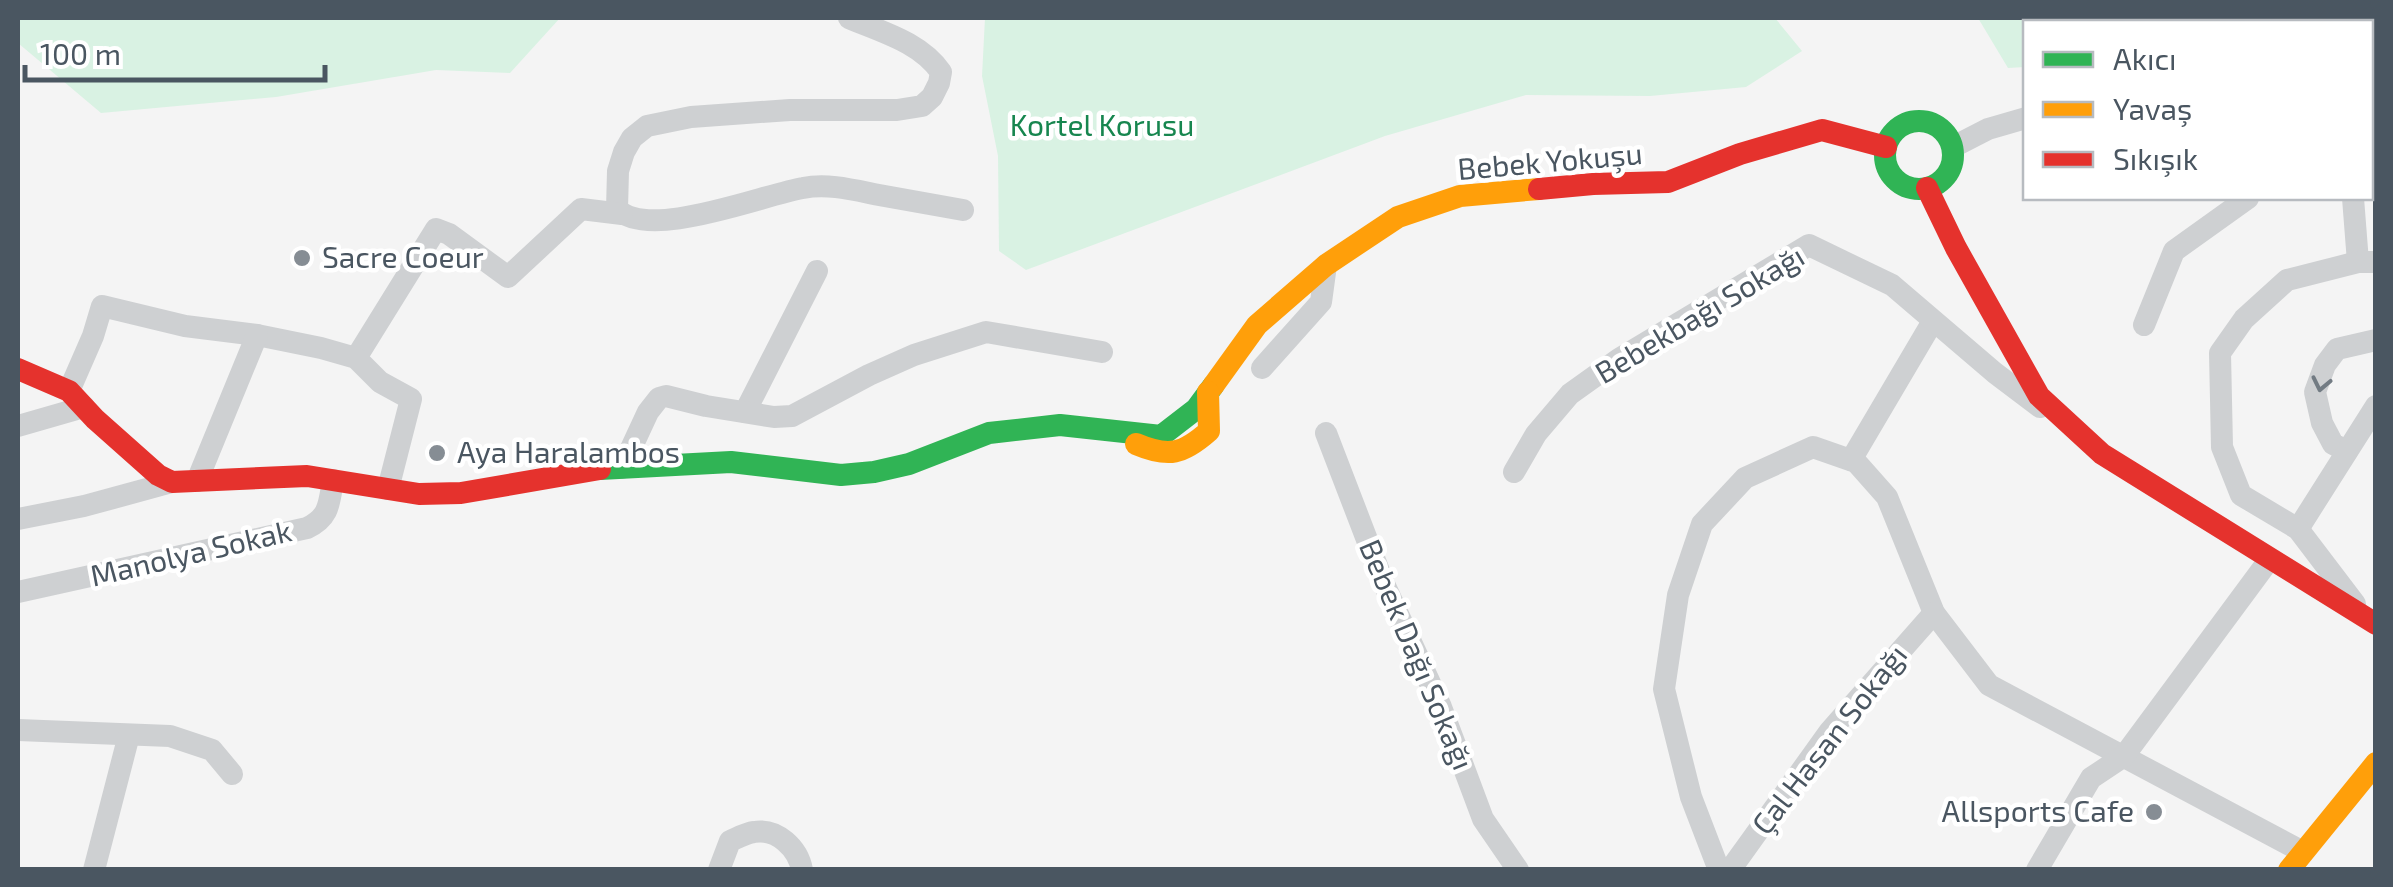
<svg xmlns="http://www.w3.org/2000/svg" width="2393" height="887" font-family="'Exo 2',sans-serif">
<rect width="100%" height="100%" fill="#f4f4f4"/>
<g fill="#d9f2e3">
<polygon points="18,18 560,18 510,73 436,70 276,97 101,113 18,43"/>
<polygon points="985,18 1775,18 1802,51 1746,87 1650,96 1526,95 1385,136 1026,270 999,251 998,156 982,76"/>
<polygon points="1978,18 2072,18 2070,22 2026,22 2025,67 2008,68"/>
</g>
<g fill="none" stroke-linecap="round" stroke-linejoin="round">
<g stroke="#ced0d2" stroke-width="22">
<path d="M849 18C882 32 920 42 941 72L939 83 932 97 922 106 897 110H790L691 117 647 126 632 138 624 152 618 171 617 209C649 241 762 195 803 188 828 183 854 190 879 195 907 200 935 205 963 210"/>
<polyline points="2310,22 2316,18"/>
<polyline points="1953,147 1988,129 2026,118"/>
<polyline points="2353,198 2358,262"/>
<polyline points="2144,325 2174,251 2248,198"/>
<polyline points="356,358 436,229 449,234 508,277 581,209 622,214"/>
<polyline points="1262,368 1321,302 1326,265"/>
<polyline points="69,391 93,336 102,306 185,326 257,335 321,348 356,358 380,382 411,399 388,489"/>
<polyline points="745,412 817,271"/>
<polyline points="18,426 84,407"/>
<polyline points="1326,433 1384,584 1441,707 1483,819 1518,870"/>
<polyline points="2347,451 2333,444 2322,423 2315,392 2325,365 2337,349 2376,340"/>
<polyline points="1851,460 1933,321"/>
<polyline points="622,468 648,412 659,398 666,396 706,406 774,417 792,416 869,375 914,355 986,332 1102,352"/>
<polyline points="1514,472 1536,434 1570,394 1619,359 1809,245 1892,285 1995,373 2040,407"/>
<polyline points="197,481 257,335"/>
<polyline points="18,519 84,506 172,482"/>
<polyline points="2298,529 2376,406"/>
<path d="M18 592 307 528C330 517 329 503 333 480"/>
<polyline points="2355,604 2298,529 2241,495 2222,447 2220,353 2244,319 2287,280 2358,262 2376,262"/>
<polyline points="18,730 170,736 212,750 232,774"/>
<polyline points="94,870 129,735"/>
<path d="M719 870 730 841C737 838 746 833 754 832 777 828 798 848 802 870"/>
<polyline points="1719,870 1691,797 1664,689 1678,595 1702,524 1745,478 1813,447 1856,462 1887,497 1934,613 1989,685 2303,852"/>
<polyline points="1730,870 1830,731 1934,613"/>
<polyline points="2037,870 2091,778 2124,756 2269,560"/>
</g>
<g stroke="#30b455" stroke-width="22">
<circle cx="1919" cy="155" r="34"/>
<polyline points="600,469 731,462 841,475 874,472 909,464 989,433 1060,425 1161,436 1196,409 1213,386"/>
</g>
<g stroke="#ff9f0a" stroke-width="22">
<polyline points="1213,386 1257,325 1326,265 1398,217 1460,196 1539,189"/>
<path d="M1136 444C1169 458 1183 454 1209 431L1208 392"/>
<polyline points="2289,870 2376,763"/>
</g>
<g stroke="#e5322d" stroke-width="22">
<polyline points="1927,188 1956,248 2039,396 2102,454 2376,624"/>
<polyline points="1539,189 1593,184 1668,182 1740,154 1822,130 1886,147"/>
<polyline points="18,369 69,391 95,419 158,475 172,482 307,476 419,494 461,493 600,469"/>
</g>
</g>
<defs><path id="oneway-chevron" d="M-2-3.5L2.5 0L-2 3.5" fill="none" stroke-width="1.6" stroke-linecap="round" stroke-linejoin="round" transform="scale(2.5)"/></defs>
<use stroke="#727b83" href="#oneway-chevron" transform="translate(2321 384) rotate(102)"/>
<g fill="#868d94" stroke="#fff" stroke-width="4">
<circle cx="302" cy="258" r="10"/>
<circle cx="437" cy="453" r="10"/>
<circle cx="2154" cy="812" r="10"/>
</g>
<g text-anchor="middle" stroke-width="9" stroke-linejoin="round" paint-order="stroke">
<g font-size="30" fill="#17864f" stroke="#fff">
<text x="1102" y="136">Kortel Korusu</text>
</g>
<g font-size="30" fill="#4a5661" stroke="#fff">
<text transform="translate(1550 162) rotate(-5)" y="10">Bebek Yokuşu</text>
<text transform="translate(1700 315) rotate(-31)" y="10">Bebekbağı Sokağı</text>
<text transform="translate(191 554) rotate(-13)" y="10">Manolya Sokak</text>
<text transform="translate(1416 655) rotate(67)" y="10">Bebek Dağı Sokağı</text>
<text transform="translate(1830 740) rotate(-52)" y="10">Çal Hasan Sokağı</text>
</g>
<g font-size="30" fill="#4a5661" stroke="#fff" text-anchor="start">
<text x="322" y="268">Sacre Coeur</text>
<text x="457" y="463">Aya Haralambos</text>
<text x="2134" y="822" text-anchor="end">Allsports Cafe</text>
</g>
</g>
<rect width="2393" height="887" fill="none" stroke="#4a5661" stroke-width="40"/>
<rect x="2023" y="20" width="350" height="180" fill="#ffffff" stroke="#b7bbc0" stroke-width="2.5"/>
<rect x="2043" y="52" width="50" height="15" fill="#30b455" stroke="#b7bbc0" stroke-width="2.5"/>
<text x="2113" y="70" font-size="30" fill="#4a5661">Akıcı</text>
<rect x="2043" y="102" width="50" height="15" fill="#ff9f0a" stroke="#b7bbc0" stroke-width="2.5"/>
<text x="2113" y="120" font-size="30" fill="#4a5661">Yavaş</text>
<rect x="2043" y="152" width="50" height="15" fill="#e5322d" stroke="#b7bbc0" stroke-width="2.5"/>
<text x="2113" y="170" font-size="30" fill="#4a5661">Sıkışık</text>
<path d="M25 65v15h300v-15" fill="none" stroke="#4a5661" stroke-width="5"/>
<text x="40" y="65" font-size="30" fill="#4a5661" stroke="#ffffff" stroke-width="8" paint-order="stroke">100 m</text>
</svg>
